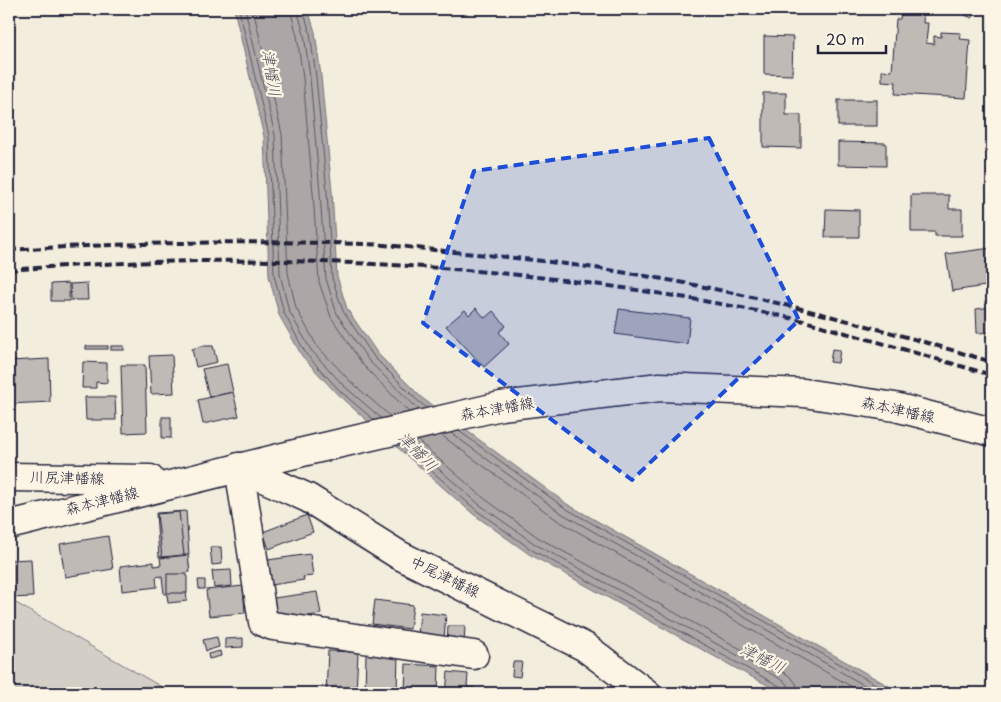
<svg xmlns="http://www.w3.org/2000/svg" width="1001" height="702" font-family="'Playpen Sans','Klee One',sans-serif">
<rect width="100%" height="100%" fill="#f3edde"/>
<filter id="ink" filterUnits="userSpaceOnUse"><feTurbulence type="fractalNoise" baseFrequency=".02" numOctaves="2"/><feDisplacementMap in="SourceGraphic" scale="10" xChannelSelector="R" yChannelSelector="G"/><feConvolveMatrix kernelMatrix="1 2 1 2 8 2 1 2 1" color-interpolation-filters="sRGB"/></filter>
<g filter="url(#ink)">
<polygon fill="#d4cfc6" stroke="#7b7880" points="9,599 172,693 9,693"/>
<polygon fill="#aca7a6" stroke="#75727b" points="234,9 308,9 315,32 321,76 332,192 337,276 347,309 378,354 422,398 567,504 901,693 783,693 748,675 529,554 473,514 337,394 302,356 279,315 269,276 264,137"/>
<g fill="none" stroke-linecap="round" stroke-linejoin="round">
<g stroke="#595766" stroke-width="1">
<polyline points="239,9 269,136 274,275 284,313 306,354 340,391 374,420"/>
<polyline points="245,9 275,135 280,274 289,311 311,350 344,386 381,418"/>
<polyline points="253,9 282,134 288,273 296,308 317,346 350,381 390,416"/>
<polyline points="290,9 297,36 303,78 313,193 319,282 331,317 363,365 409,412"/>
<polyline points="297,9 304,34 310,77 320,193 326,279 337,314 369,361 419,410"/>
<polyline points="303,9 310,33 316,77 327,192 332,278 343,311 374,357 418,401 427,408"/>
<polyline points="459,431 565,508 891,693"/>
<polyline points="451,433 561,513 878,693"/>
<polyline points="441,435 557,520 863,693"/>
<polyline points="418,441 485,499 539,538 788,675 796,683 798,693"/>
<polyline points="409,443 480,505 535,544 784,681 789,687 790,693"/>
<polyline points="401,444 476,510 532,550 781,687 784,693"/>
</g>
</g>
<g fill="#bfbab6" stroke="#22223b">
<polygon points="901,9 924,9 923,23 928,23 926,43 934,44 934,36 941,37 941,32 961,33 960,39 970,40 966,98 895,94 896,82 882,81 882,70 892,71 896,19 900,19"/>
<polygon points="951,9 976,9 972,18"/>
<polygon points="764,36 793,37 792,75 764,74"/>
<polygon points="763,93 786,93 786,115 801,115 801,148 763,147"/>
<rect x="838" y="100" width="39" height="26"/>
<polygon points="838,142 886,143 886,166 838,165"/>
<polygon points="911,195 949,195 949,209 962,209 962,236 935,236 935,232 911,232"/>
<polygon points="826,209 859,210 859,237 825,237"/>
<polygon points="992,248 992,285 952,291 946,254"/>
<polygon points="69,283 69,301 51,301 51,284"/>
<polygon points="87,283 88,300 71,300 70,284"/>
<polygon points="992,307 992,332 977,333 976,309"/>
<polygon points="476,308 485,318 493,311 506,326 499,332 509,344 484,367 446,326 465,310 469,315"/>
<polygon points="619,309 690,318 687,344 615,334"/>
<rect x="86" y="346" width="22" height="3"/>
<rect x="111" y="346" width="13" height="4"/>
<polygon points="202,346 213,346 217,362 196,367 192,349"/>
<polygon points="832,349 840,350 838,363 830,362"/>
<polygon points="172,355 174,393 151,394 149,356"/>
<polygon points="49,359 50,402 9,404 9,361"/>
<polygon points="83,362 107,363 107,383 96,382 96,388 82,388"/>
<polygon points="227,364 233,392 209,397 202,369"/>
<polygon points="121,365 145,365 147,432 123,433"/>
<polygon points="233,392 239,416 203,424 198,400"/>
<polygon points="85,397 115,397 116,420 86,420"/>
<rect x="162" y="417" width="9" height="21"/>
<polygon points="186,511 189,555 159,557 156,513"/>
<polygon points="179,512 184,555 162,557 157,514"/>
<polygon points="307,515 313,532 269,549 263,532"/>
<polygon points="108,536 113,569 65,577 60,544"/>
<polygon points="210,547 221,547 222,564 212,565"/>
<polygon points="310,554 313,576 303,577 304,580 271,585 268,560"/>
<polygon points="188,555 190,572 184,573 187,601 168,603 167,594 164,594 162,576 156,577 157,587 122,591 120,566 154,562 154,566 161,565 160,558"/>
<polygon points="31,559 33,597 9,598 9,560"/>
<polygon points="231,570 232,586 214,588 212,571"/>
<rect x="167" y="574" width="20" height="19"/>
<polygon points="198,580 205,580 205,589 199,589"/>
<polygon points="243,586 245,613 209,616 206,590"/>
<polygon points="317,592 321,614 278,621 274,598"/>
<polygon points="375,600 413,605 410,629 372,624"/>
<polygon points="420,612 446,615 444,638 418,635"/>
<polygon points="448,626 465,626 464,645 447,644"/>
<polygon points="217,637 219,647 206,651 203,640"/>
<polygon points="243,638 243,647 225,648 225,639"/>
<polygon points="220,651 221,656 209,659 208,654"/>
<polygon points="328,651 358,652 356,693 326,693"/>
<polygon points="366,653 398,653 397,693 365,693"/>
<polygon points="513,662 522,662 520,677 512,676"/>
<polygon points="406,664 439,666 438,693 405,693"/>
<polygon points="448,672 468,674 467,687 475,688 474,693 446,693"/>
</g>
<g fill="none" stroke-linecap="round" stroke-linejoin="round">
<g stroke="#22223b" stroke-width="31">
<polyline id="minor" points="239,467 263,622 273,626 474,655"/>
</g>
<g stroke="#22223b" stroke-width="31">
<g id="major">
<polyline points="239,467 308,498 399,555 585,647 646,693"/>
<polyline points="9,477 150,479"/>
<polyline points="9,525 307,451 501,406 660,387 804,393 895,407 992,432"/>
</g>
</g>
<use href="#minor" stroke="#fcf5e5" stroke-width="28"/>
<use href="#major" stroke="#fcf5e5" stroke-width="28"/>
<g stroke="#22223b" stroke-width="4" stroke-dasharray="8 4" stroke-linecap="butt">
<path d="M9 250C127 243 246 240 364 244 394 245 424 249 454 252 522 258 590 266 657 278 771 298 882 329 992 362"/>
<path d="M9 270C272 249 537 263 795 319 814 323 834 330 853 335 900 348 946 362 992 375"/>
</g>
</g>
</g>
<path fill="#1d4ed8" fill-opacity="0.2" stroke="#1d4ed8" stroke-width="4" stroke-dasharray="10 6" stroke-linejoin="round" d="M709 138 799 320 632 480 423 323 474 171Z"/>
<g text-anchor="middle" stroke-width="4.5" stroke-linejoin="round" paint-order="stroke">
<g font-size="15" fill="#22223b" stroke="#fcf5e5">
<text transform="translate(497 409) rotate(-10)" y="5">森本津幡線</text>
<text transform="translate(898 410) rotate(12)" y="5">森本津幡線</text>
<text transform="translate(67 478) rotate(1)" y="5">川尻津幡線</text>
<text transform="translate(102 501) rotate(-14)" y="5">森本津幡線</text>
<text transform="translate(445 577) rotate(26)" y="5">中尾津幡線</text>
</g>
<g font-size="16" font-style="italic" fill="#525160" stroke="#fcf5e5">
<text transform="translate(272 73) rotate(81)" y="6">津幡川</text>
<text transform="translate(418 451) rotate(46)" y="6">津幡川</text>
<text transform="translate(763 658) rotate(26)" y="6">津幡川</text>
</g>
</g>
<rect width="1001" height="702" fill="none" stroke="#fcf5e5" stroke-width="30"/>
<rect x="15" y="15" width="971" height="672" fill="none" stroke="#22223b" stroke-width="2" filter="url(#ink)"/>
<path d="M818 45v8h68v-8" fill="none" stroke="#22223b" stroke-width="2.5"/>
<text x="826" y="45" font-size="15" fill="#22223b" stroke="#fcf5e5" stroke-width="4" paint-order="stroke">20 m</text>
</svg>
